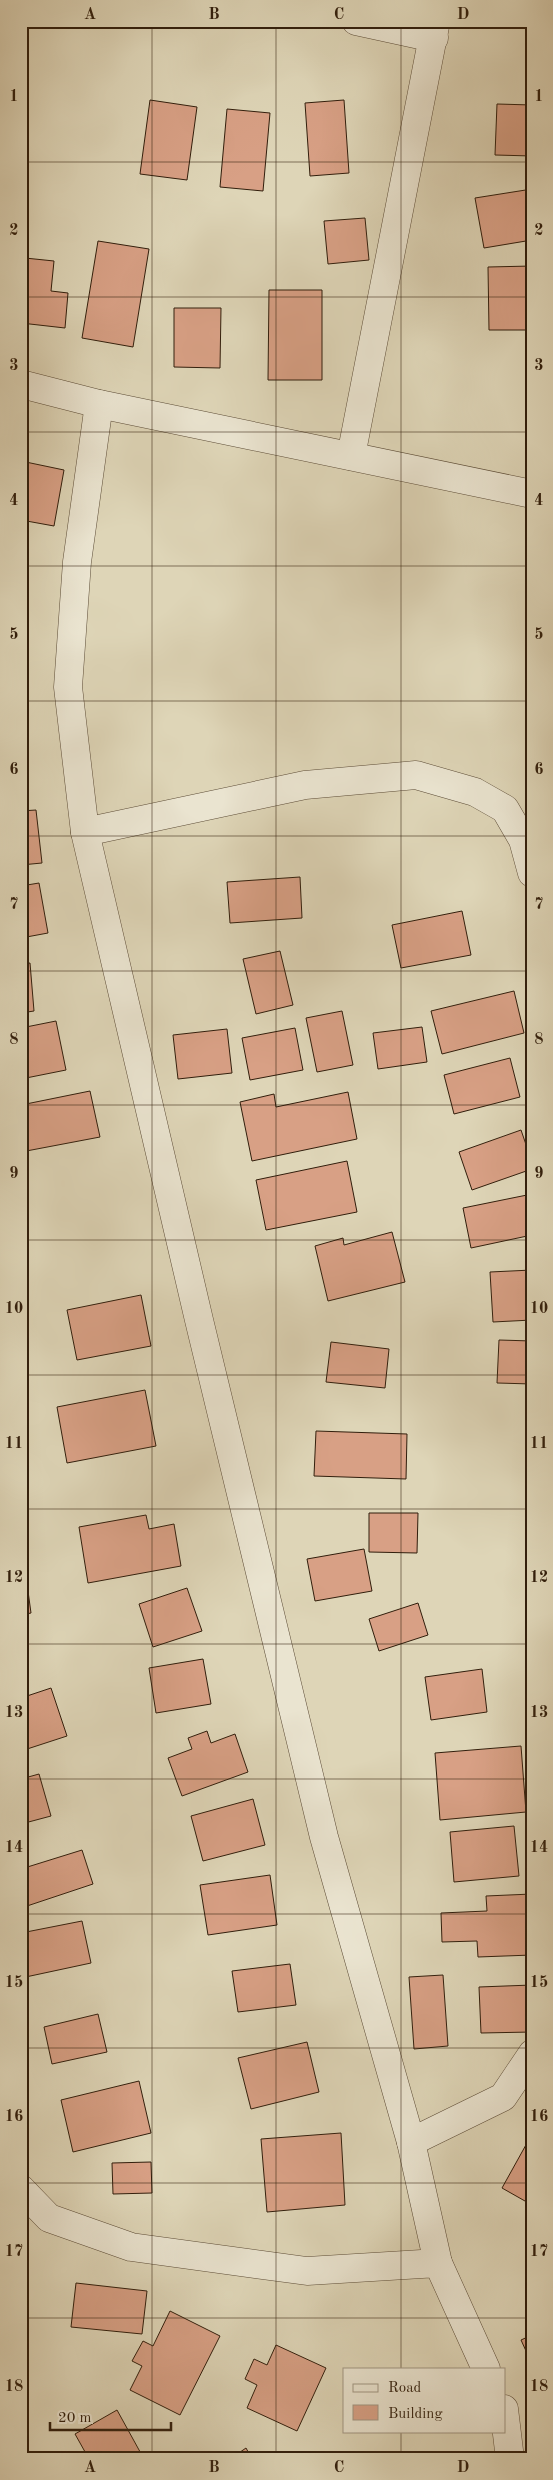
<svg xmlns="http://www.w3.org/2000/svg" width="553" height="2480" font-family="'Old Standard TT',serif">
<rect width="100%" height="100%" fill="#ded5b7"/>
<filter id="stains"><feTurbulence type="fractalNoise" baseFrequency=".004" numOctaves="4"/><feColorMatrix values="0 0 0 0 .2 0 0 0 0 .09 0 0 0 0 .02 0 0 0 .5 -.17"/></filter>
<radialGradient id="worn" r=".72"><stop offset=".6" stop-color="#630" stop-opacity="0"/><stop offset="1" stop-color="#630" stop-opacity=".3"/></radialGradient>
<g fill="#d8a085" stroke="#311e0c">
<polygon points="150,100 197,107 187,180 140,174"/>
<polygon points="344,100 349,173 310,176 305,103"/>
<polygon points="497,104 532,105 532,156 495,155"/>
<polygon points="227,109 270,113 263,191 220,187"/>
<polygon points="532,189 532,240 484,248 475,198"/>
<polygon points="365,218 369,260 328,264 324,221"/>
<polygon points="98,241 149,249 133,347 82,338"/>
<polygon points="25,258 54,261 51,291 68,293 65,328 21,323"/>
<polygon points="532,266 532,330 489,330 488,267"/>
<polygon points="269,290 322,290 322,380 268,380"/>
<polygon points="174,308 221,308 220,368 174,367"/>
<polygon points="21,461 64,470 54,526 21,520"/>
<polygon points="36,810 42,863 21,865 21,811"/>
<polygon points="300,877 302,918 230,923 227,882"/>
<polygon points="39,883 48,933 21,938 21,886"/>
<polygon points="462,911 471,955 401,968 392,925"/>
<polygon points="280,951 293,1005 256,1014 243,959"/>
<polygon points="30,963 34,1011 21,1013 21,964"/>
<polygon points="514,991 524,1033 442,1054 431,1011"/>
<polygon points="342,1011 353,1065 317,1072 306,1018"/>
<polygon points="56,1021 66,1070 21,1079 21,1028"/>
<polygon points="422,1027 427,1062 378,1069 373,1033"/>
<polygon points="295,1028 303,1070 250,1080 242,1038"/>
<polygon points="227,1029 232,1073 178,1079 173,1035"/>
<polygon points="510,1058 520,1097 454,1114 444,1075"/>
<polygon points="90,1091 100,1137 21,1152 21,1105"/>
<polygon points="348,1092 357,1139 252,1161 240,1102 274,1094 276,1107"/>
<polygon points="521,1130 532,1162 532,1169 472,1190 459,1152"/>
<polygon points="347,1161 357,1212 266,1230 256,1180"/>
<polygon points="532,1194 532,1235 471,1248 463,1208"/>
<polygon points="392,1232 405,1282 328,1301 315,1246 343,1238 344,1245"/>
<polygon points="532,1270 532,1320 493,1322 490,1272"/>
<polygon points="141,1295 151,1346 77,1360 67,1310"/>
<polygon points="499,1340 532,1341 532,1384 497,1383"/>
<polygon points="331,1342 389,1349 385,1388 326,1382"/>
<polygon points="145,1390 156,1446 67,1463 57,1407"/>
<polygon points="316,1431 407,1434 406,1479 314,1476"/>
<polygon points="369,1513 418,1513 417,1553 369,1552"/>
<polygon points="146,1515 149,1529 174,1524 181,1566 88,1583 79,1527"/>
<polygon points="364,1549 372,1591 315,1601 307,1559"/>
<polygon points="21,1562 24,1562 31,1613 21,1615"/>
<polygon points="187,1588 202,1631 153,1647 139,1604"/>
<polygon points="418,1603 428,1635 379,1651 369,1619"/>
<polygon points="21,1652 28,1668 21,1670"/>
<polygon points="203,1659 211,1704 156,1713 149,1668"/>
<polygon points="482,1669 487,1712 431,1720 425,1677"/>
<polygon points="51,1688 67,1736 21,1751 21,1698"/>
<polygon points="207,1731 211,1743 235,1734 248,1772 182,1796 168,1758 192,1749 188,1738"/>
<polygon points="521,1746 526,1812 440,1820 435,1753"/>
<polygon points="39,1774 51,1816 21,1824 21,1779"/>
<polygon points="253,1799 265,1845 203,1861 191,1816"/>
<polygon points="514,1826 519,1876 454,1882 450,1832"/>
<polygon points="82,1850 93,1884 21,1908 21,1869"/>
<polygon points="270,1875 277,1925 208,1935 200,1885"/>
<polygon points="532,1894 532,1955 478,1957 477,1941 442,1942 441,1913 487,1911 486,1896"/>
<polygon points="82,1921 91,1963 21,1978 21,1933"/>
<polygon points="290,1964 296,2005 238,2012 232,1971"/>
<polygon points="443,1975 448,2046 414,2049 409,1977"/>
<polygon points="532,1985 532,2032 481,2033 479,1987"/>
<polygon points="98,2014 107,2052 52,2064 44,2027"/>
<polygon points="307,2042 319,2092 251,2109 238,2058"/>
<polygon points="139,2081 151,2133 73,2152 61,2100"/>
<polygon points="341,2133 345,2205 267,2212 261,2139"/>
<polygon points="532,2134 532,2205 502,2188"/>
<polygon points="151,2162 152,2193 113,2194 112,2163"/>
<polygon points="76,2283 147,2291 142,2334 71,2327"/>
<polygon points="170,2311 220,2336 180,2415 130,2390 142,2366 132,2361 143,2341 153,2346"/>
<polygon points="532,2335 532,2364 521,2340"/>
<polygon points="276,2345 326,2368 297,2431 247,2408 257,2385 245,2379 254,2359 267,2365"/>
<polygon points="117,2410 144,2459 89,2459 75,2434"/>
<polygon points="246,2448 252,2459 230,2459"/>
</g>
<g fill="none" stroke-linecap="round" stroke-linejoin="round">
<g stroke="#5c4c37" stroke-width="29">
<g id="street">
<polyline points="356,21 434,38"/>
<polyline points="21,384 99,404 532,494"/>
<polyline points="99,404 77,562 68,687 85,832 199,1320 324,1837 411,2142 438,2263"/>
<polyline points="351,456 436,21"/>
<polyline points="85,832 305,785 416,775 475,792 505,809 523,840 532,873"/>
<polyline points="411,2142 503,2097 532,2054"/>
<polyline points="21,2189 49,2218 131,2247 307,2271 438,2263 486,2369"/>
<polyline points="504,2409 510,2459"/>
</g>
</g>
<use href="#street" stroke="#eae4d0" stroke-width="28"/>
</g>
<path fill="none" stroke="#311e0c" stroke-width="1" stroke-opacity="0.55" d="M152 21V2459M276 21V2459M401 21V2369M21 162H532M21 297H532M21 432H532M21 566H532M21 701H532M21 836H532M21 971H532M21 1105H532M21 1240H532M21 1375H532M21 1509H532M21 1644H532M21 1779H532M21 1914H532M21 2048H532M21 2183H532M21 2318H532M401 2431V2459"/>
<rect width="553" height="2480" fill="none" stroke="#ded5b7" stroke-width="55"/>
<rect x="343" y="2368" width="162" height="65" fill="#eae4d0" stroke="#a09582"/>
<rect x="353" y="2384" width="25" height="8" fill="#eae4d0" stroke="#a09582"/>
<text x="388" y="2392" font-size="15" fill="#311e0c">Road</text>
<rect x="353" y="2405" width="25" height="15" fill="#d8a085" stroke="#a09582"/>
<text x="388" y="2418" font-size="15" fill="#311e0c">Building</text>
<path d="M50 2422v8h121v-8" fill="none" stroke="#311e0c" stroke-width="2.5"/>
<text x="58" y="2422" font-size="15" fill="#311e0c" stroke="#eae4d0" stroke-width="4" paint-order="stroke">20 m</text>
<rect x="28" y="28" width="498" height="2424" fill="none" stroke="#311e0c" stroke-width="2"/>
<g font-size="16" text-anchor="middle" font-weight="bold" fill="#311e0c">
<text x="90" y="19">A</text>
<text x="214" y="19">B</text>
<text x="339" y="19">C</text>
<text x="463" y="19">D</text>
<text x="14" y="101">1</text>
<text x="539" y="101">1</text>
<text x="14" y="235">2</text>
<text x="539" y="235">2</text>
<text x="14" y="370">3</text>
<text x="539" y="370">3</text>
<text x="14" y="505">4</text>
<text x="539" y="505">4</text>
<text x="14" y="639">5</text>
<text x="539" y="639">5</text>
<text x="14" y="774">6</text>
<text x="539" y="774">6</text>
<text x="14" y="909">7</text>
<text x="539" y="909">7</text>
<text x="14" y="1044">8</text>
<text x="539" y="1044">8</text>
<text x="14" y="1178">9</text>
<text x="539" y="1178">9</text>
<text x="14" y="1313">10</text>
<text x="539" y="1313">10</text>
<text x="14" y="1448">11</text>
<text x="539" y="1448">11</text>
<text x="14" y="1582">12</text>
<text x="539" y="1582">12</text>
<text x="14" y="1717">13</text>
<text x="539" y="1717">13</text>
<text x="14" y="1852">14</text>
<text x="539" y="1852">14</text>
<text x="14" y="1987">15</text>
<text x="539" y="1987">15</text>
<text x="14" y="2121">16</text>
<text x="539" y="2121">16</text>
<text x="14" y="2256">17</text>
<text x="539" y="2256">17</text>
<text x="14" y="2391">18</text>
<text x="539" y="2391">18</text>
<text x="90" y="2472">A</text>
<text x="214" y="2472">B</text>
<text x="339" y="2472">C</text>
<text x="463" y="2472">D</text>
</g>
<rect width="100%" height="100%" filter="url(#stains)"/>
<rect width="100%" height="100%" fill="url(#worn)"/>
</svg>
